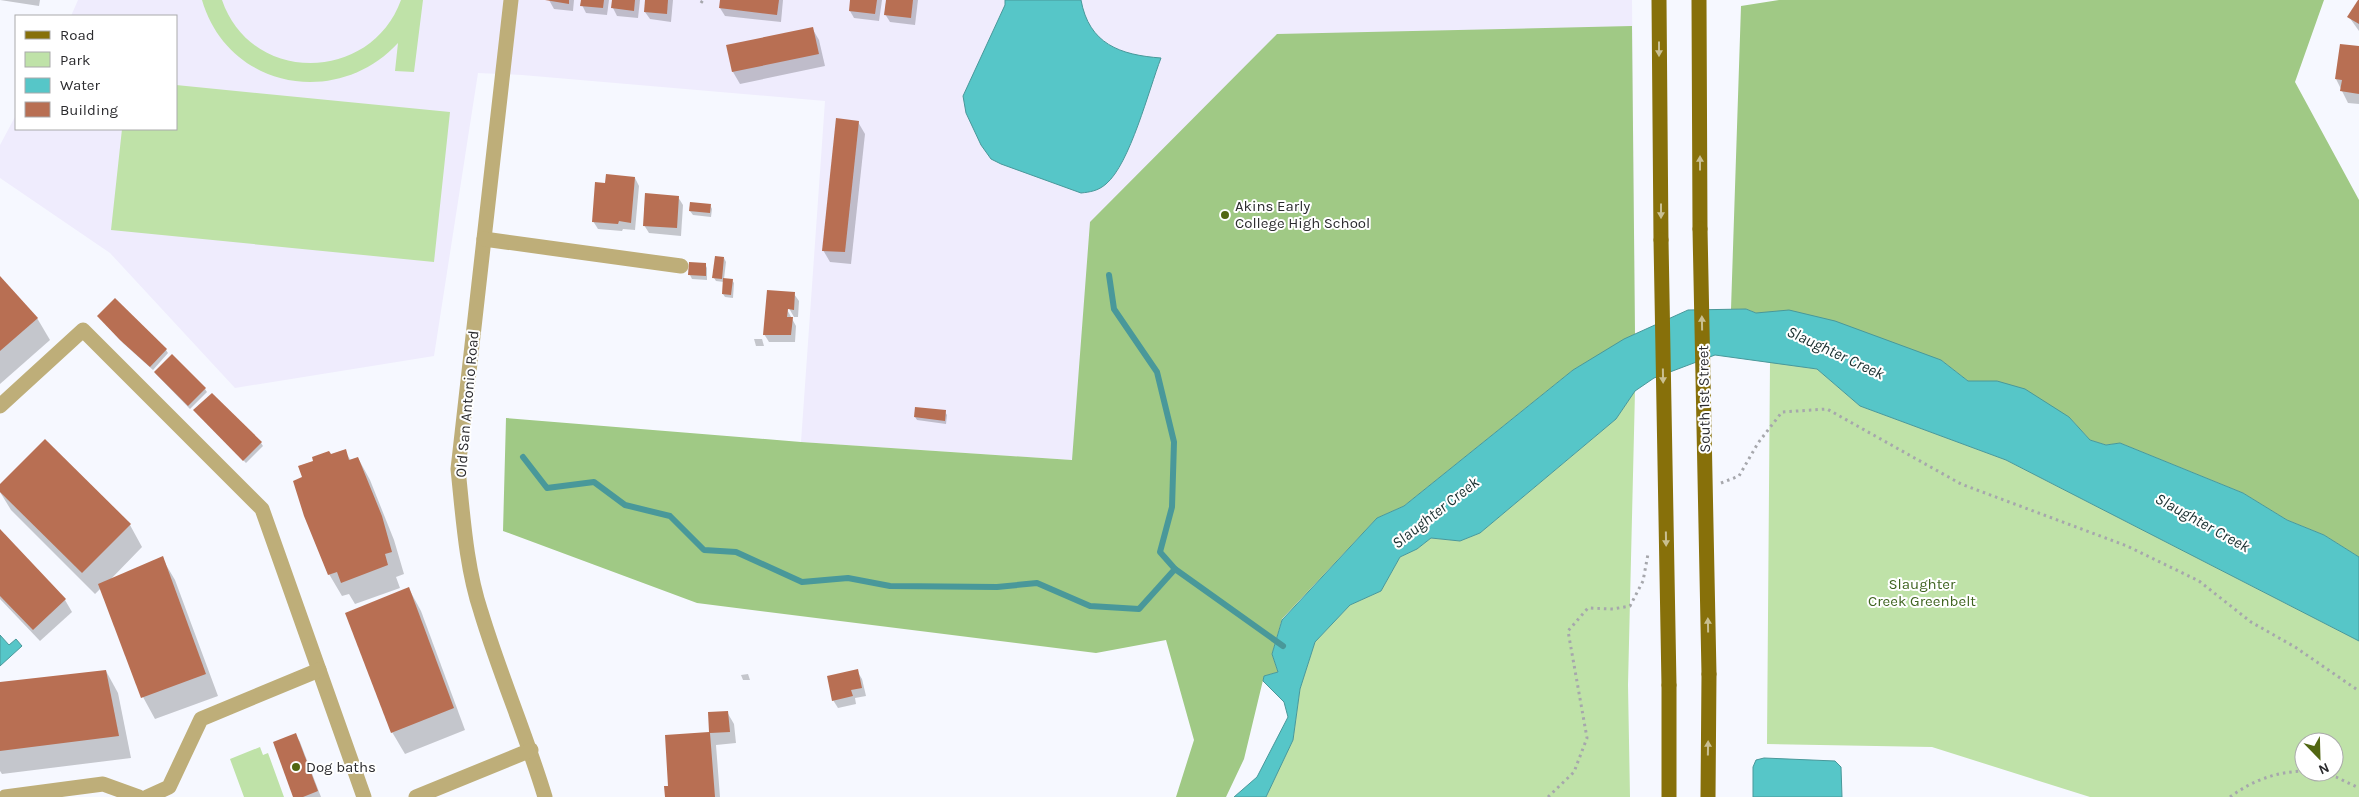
<svg xmlns="http://www.w3.org/2000/svg" width="2359" height="797" font-family="Karla,sans-serif">
<rect width="100%" height="100%" fill="#f6f8ff"/>
<polygon fill="#efecfd" points="78,0 1632,0 1635,334 1573,370 1432,484 801,442 825,101 522,75 478,73 434,356 235,388 110,253 0,178 0,145 16,115 16,129 176,129 176,16 71,16"/>
<g fill="#bfe2a8" fill-rule="evenodd">
<path d="M202 0H222C251 85 371 83 401 0H423L414 72 395 71 398 43C337 109 228 89 202 0Z"/>
<polygon points="176,85 450,112 434,262 111,230 122,129 176,129"/>
<path d="M1770 362 1817 369 1860 406 2006 460 2359 641V797H2090L1932 747 1767 744ZM2304 742H2334V772H2304Z"/>
<polygon points="1635,391 1628,685 1630,797 1266,797 1293,740 1300,689 1315,642 1350,605 1381,591 1400,557 1417,549 1431,538 1460,541 1480,533 1616,419"/>
<polygon points="260,747 263,755 268,753 284,797 244,797 230,759"/>
</g>
<g fill="#a0c985">
<polygon points="1779,0 2324,0 2295,82 2359,200 2359,557 2324,535 2287,520 2243,493 2120,443 2106,445 2090,440 2069,417 1997,381 1968,381 1941,360 1756,313 1746,309 1731,309 1741,6"/>
<polygon points="1632,26 1635,334 1573,370 1404,506 1377,518 1282,619 1272,654 1278,672 1264,676 1244,759 1226,797 1176,797 1194,740 1166,640 1096,653 697,603 503,531 506,418 801,442 1072,460 1090,222 1277,34"/>
</g>
<g fill="#56c6c8" stroke="#49989a">
<path d="M1005 0H1081C1089 44 1120 55 1161 58 1149 89 1130 164 1106 184 1098 191 1090 192 1081 193L1001 164 991 159 981 145 966 113 963 96 1005 5Z"/>
<polygon points="1746,309 1756,313 1789,310 1835,321 1941,360 1968,381 1997,381 2025,389 2069,417 2090,440 2106,445 2120,443 2243,493 2287,520 2324,535 2359,557 2359,641 2006,460 1860,406 1817,369 1715,355 1654,378 1635,391 1616,419 1480,533 1460,541 1431,538 1417,549 1400,557 1381,591 1350,605 1315,642 1300,689 1293,740 1266,797 1234,797 1257,777 1288,717 1284,702 1263,681 1264,676 1278,672 1272,654 1282,620 1377,518 1404,506 1573,370 1624,339 1688,310"/>
<polygon points="0,635 9,645 16,639 22,646 0,666"/>
<polygon points="1764,758 1835,761 1841,767 1842,797 1753,797 1753,767 1756,760"/>
</g>
<g fill="#0003">
<polygon points="0,0 40,0 39,6"/>
<polygon points="549,0 574,0 573,11 554,9"/>
<polygon points="582,0 609,0 607,15 586,13 582,5"/>
<polygon points="613,0 640,0 638,18 617,16 613,8"/>
<polygon points="647,0 673,0 671,22 650,19 645,12"/>
<polygon points="721,0 783,0 781,22 725,16 720,8"/>
<polygon points="851,0 882,0 879,21 854,18 850,11"/>
<polygon points="887,0 918,0 915,25 890,22 885,14"/>
<polygon points="2359,0 2359,31 2349,17"/>
<polygon points="812,28 819,40 825,66 740,84 733,72 728,46"/>
<polygon points="2359,48 2359,104 2348,103 2336,79"/>
<polygon points="858,122 865,134 851,264 830,262 823,250"/>
<polygon points="635,178 639,186 635,230 623,229 622,231 598,229 593,221 606,184"/>
<polygon points="678,197 683,205 681,236 649,233 644,225"/>
<polygon points="710,205 712,209 711,217 693,215 690,211"/>
<polygon points="724,258 726,262 724,279 732,280 734,283 733,298 725,297 723,294 724,282 716,281 714,278"/>
<polygon points="705,264 707,268 707,280 692,279 690,275"/>
<polygon points="0,278 37,318 50,340 0,384"/>
<polygon points="768,291 794,294 799,301 798,317 794,317 786,303 784,304 796,326 795,342 769,342 764,334"/>
<polygon points="101,319 166,350 168,353 153,370 123,343"/>
<polygon points="754,339 762,339 764,346 756,346"/>
<polygon points="155,373 205,389 207,392 190,409"/>
<polygon points="195,411 261,443 263,446 246,463"/>
<polygon points="945,412 947,415 946,424 917,420 915,417"/>
<polygon points="345,451 351,461 358,458 370,480 394,540 404,574 396,577 400,588 355,604 349,594 342,596 329,574 303,478 330,456"/>
<polygon points="0,486 130,525 142,547 109,581 162,558 175,580 218,696 155,719 143,697 101,588 95,594 11,510 0,492"/>
<polygon points="0,531 65,600 72,612 40,641 0,599"/>
<polygon points="409,589 421,611 465,730 405,754 392,732"/>
<polygon points="106,671 118,693 131,758 2,774 0,771 0,683"/>
<polygon points="857,671 862,679 866,696 855,698 856,704 838,708 833,700"/>
<polygon points="748,674 750,680 743,680 741,675"/>
<polygon points="727,712 734,724 736,743 716,745 720,797 667,797 670,787 666,736 710,733"/>
<polygon points="296,735 300,742 321,797 295,797"/>
</g>
<g fill="none" stroke-linecap="round" stroke-linejoin="round">
<g stroke="#49989a" stroke-width="6">
<polyline points="1109,275 1114,309 1157,372 1174,442 1172,507 1160,552 1175,569"/>
<polyline points="523,457 547,488 594,482 625,505 670,516 704,550 736,552 802,582 848,578 890,586 997,587 1037,583 1090,606 1139,609 1175,569 1283,646"/>
</g>
</g>
<g fill="#b86f53">
<polygon points="545,0 569,0 569,4"/>
<polygon points="581,0 604,0 603,8 580,6"/>
<polygon points="612,0 635,0 634,11 611,8"/>
<polygon points="645,0 668,0 667,14 644,12"/>
<polygon points="720,0 779,0 777,15 719,8"/>
<polygon points="850,0 877,0 875,14 849,11"/>
<polygon points="886,0 913,0 911,18 884,15"/>
<polygon points="2358,0 2359,0 2359,24 2347,17"/>
<polygon points="813,27 819,54 732,72 726,45"/>
<polygon points="2340,44 2359,46 2359,94 2340,91 2342,80 2335,79"/>
<polygon points="836,118 859,121 845,252 822,251"/>
<polygon points="606,174 635,177 631,223 619,221 618,224 592,222 595,182 605,183"/>
<polygon points="645,193 679,196 677,228 643,226"/>
<polygon points="690,202 711,204 710,213 689,211"/>
<polygon points="715,256 724,257 722,279 712,278"/>
<polygon points="689,262 706,263 706,276 688,275"/>
<polygon points="0,276 38,318 0,351"/>
<polygon points="723,278 733,279 731,295 722,294"/>
<polygon points="767,290 795,292 794,310 788,309 787,317 793,317 791,335 763,335"/>
<polygon points="115,298 167,349 150,367 120,340 97,316"/>
<polygon points="172,354 206,388 188,406 154,372"/>
<polygon points="212,393 262,442 243,461 193,410"/>
<polygon points="915,407 946,410 945,421 914,417"/>
<polygon points="45,439 131,524 82,573 0,492 0,484"/>
<polygon points="346,449 349,460 358,457 382,516 392,552 385,554 388,565 341,583 337,572 328,575 304,516 293,481 302,477 298,466 313,461 312,457 329,451 331,454"/>
<polygon points="0,529 66,599 33,630 0,596"/>
<polygon points="163,556 206,674 141,698 98,584"/>
<polygon points="409,587 454,708 391,733 345,613"/>
<polygon points="858,669 862,688 851,690 853,696 832,701 827,676"/>
<polygon points="106,670 119,736 0,751 0,682"/>
<polygon points="728,711 730,732 710,733 715,797 665,797 664,786 668,786 665,735 709,732 708,712"/>
<polygon points="296,733 318,791 303,797 293,797 273,742"/>
</g>
<g fill="none" stroke-linecap="round" stroke-linejoin="round">
<g stroke="#a6a7ac" stroke-width="3" stroke-dasharray="2.5 4" stroke-linecap="butt">
<polyline points="701,3 703,0"/>
<polyline points="1721,483 1739,476 1758,443 1782,412 1827,409 1961,484 2127,546 2199,581 2251,622 2295,647 2359,691"/>
<polyline points="2317,772 2336,777 2359,788"/>
<polyline points="1548,797 1574,772 1587,738 1568,631 1588,608 1613,609 1630,606 1643,581 1648,554"/>
<path d="M2230 797C2253 780 2276 772 2304 771"/>
</g>
<g stroke="#beae79" stroke-width="15">
<path d="M511 0 458 469C463 516 466 567 481 612 500 675 526 734 545 797"/>
<polyline points="484,239 681,266"/>
<polyline points="0,406 83,330 262,509 364,797"/>
<polyline points="5,797 103,784 139,797"/>
<polyline points="147,797 169,787 201,719 319,670"/>
<polyline points="416,797 531,750"/>
</g>
<g stroke="#87700a" stroke-width="15">
<polyline points="1659,0 1661,240"/>
<polyline points="1699,0 1700,229"/>
<polyline points="1669,797 1669,685"/>
<polyline points="1708,797 1709,674"/>
</g>
<g stroke="#87700a" stroke-width="15">
<polyline points="1700,229 1709,674"/>
<polyline points="1661,240 1669,685"/>
</g>
</g>
<defs><path id="oneway-solid" d="M-6-.8H1V-3.2L6.5 0L1 3.2V.8H-6Z" transform="scale(1.25)"/></defs>
<g fill="#c9bf91">
<use href="#oneway-solid" transform="translate(1659 49) rotate(90)"/>
<use href="#oneway-solid" transform="translate(1700 163) rotate(-90)"/>
<use href="#oneway-solid" transform="translate(1661 211) rotate(90)"/>
<use href="#oneway-solid" transform="translate(1702 323) rotate(-91)"/>
<use href="#oneway-solid" transform="translate(1663 376) rotate(89)"/>
<use href="#oneway-solid" transform="translate(1666 539) rotate(89)"/>
<use href="#oneway-solid" transform="translate(1708 625) rotate(-91)"/>
<use href="#oneway-solid" transform="translate(1708 748) rotate(-89)"/>
</g>
<g fill="#516612" stroke="#fff" stroke-width="2">
<circle cx="1225" cy="215" r="5"/>
<circle cx="296" cy="767" r="5"/>
</g>
<g text-anchor="middle" stroke-width="4" stroke-linejoin="round" paint-order="stroke">
<g font-size="15" fill="#2b2b2e" stroke="#fff" text-anchor="start">
<text x="1235" y="211">Akins Early<tspan x="1235" dy="17">College High School</tspan></text>
<text x="306" y="772">Dog baths</text>
</g>
<g font-size="15" fill="#2b2b2e" stroke="#fff">
<text transform="translate(1704 399) rotate(-91)" y="5">South 1st Street</text>
<text transform="translate(467 404) rotate(-85)" y="5">Old San Antonio Road</text>
</g>
<g font-size="15" fill="#3e631f" stroke="#fff">
<text x="1922" y="589">Slaughter<tspan x="1922" dy="17">Creek Greenbelt</tspan></text>
</g>
<g font-size="16" font-style="italic" fill="#1b3030" stroke="#fff">
<text transform="translate(1836 352) rotate(25)" y="6">Slaughter Creek</text>
<text transform="translate(1435 512) rotate(-38)" y="6">Slaughter Creek</text>
<text transform="translate(2203 522) rotate(29)" y="6">Slaughter Creek</text>
</g>
</g>
<rect x="15" y="15" width="162" height="115" fill="#ffffff" stroke="#aaaaab"/>
<rect x="25" y="31" width="25" height="8" fill="#87700a" stroke="#aaaaab"/>
<text x="60" y="40" font-size="15" fill="#2b2b2e">Road</text>
<rect x="25" y="52" width="25" height="15" fill="#bfe2a8" stroke="#aaaaab"/>
<text x="60" y="65" font-size="15" fill="#2b2b2e">Park</text>
<rect x="25" y="78" width="25" height="15" fill="#56c6c8" stroke="#aaaaab"/>
<text x="60" y="90" font-size="15" fill="#2b2b2e">Water</text>
<rect x="25" y="102" width="25" height="15" fill="#b86f53" stroke="#aaaaab"/>
<text x="60" y="115" font-size="15" fill="#2b2b2e">Building</text>
<g transform="translate(2319 757) rotate(157)"><circle r="24" fill="#ffffff" stroke="#aaaaab"/>
<path d="M0-4L9 19L0 12L-9 19Z" fill="#516612"/>
<text y="-8" font-size="14" font-weight="bold" text-anchor="middle" fill="#2b2b2e">N</text>
</g>
</svg>
